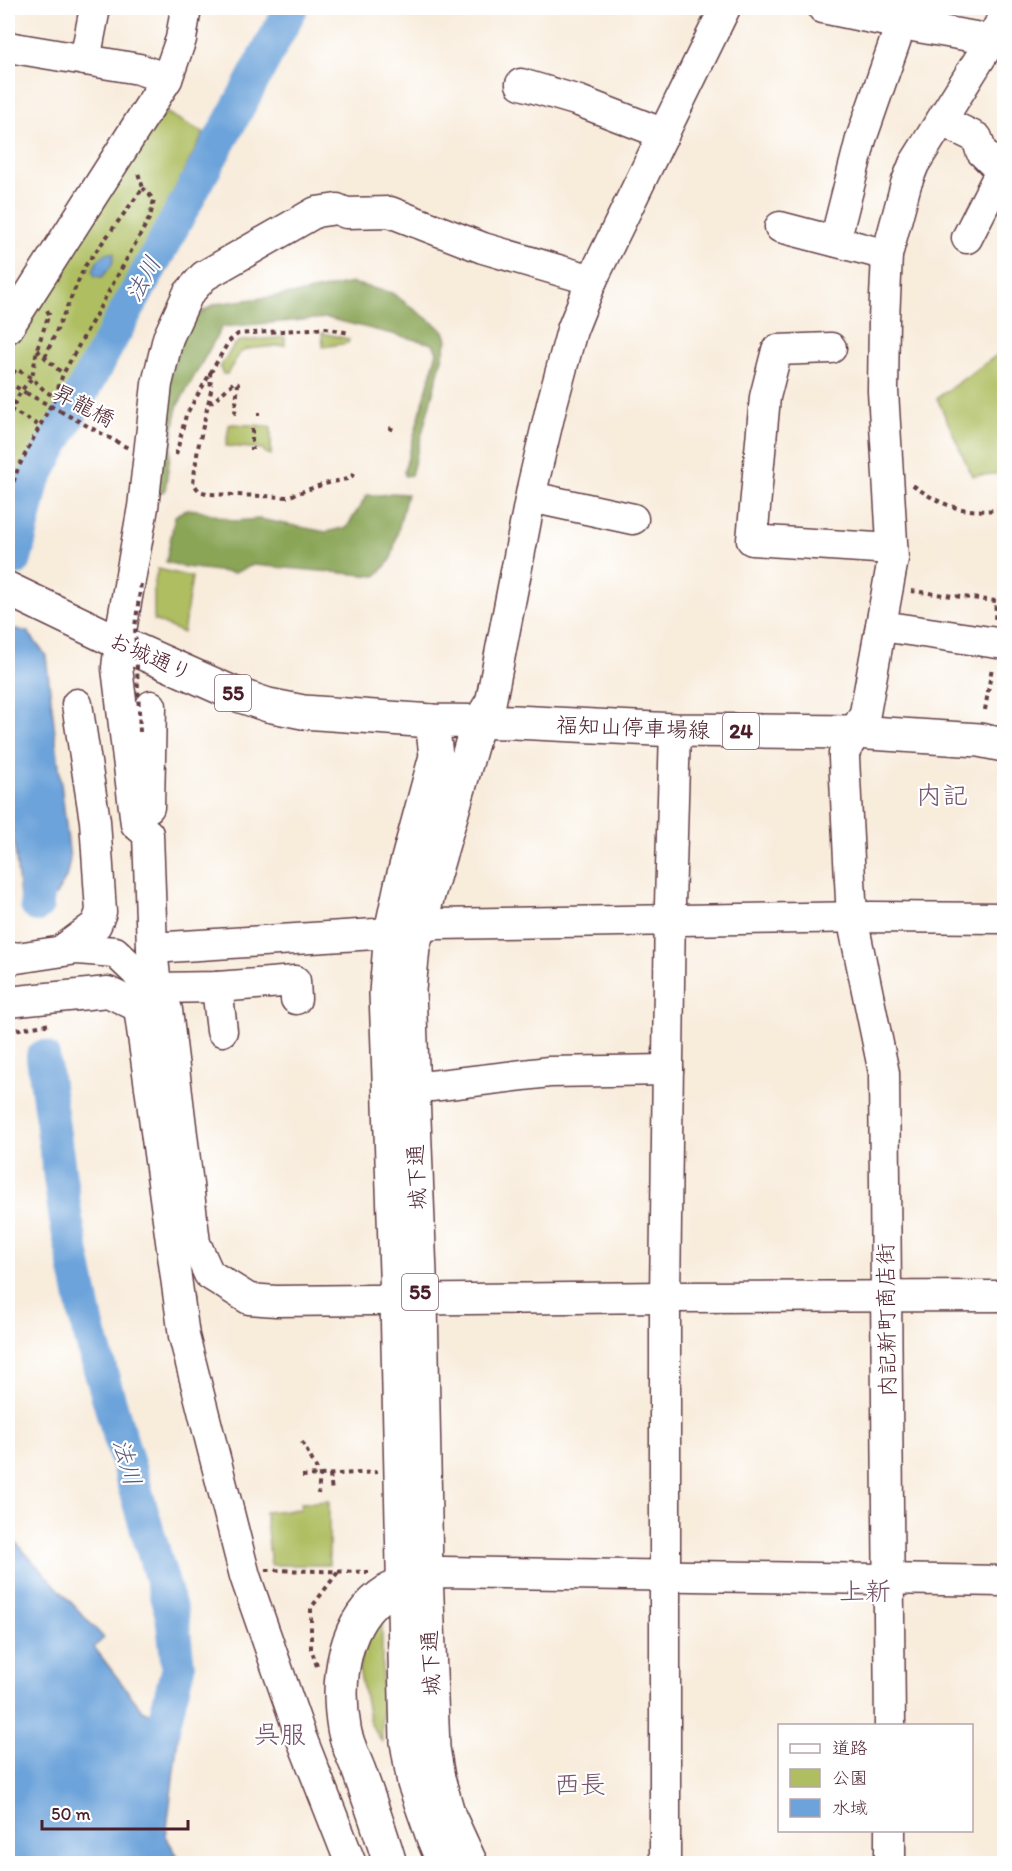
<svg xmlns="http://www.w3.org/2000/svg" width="1012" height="1871" font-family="Itim,'Klee One',sans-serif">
<rect width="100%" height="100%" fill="#fff"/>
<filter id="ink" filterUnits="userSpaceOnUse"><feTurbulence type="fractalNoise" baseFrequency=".0167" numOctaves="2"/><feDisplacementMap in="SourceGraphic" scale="12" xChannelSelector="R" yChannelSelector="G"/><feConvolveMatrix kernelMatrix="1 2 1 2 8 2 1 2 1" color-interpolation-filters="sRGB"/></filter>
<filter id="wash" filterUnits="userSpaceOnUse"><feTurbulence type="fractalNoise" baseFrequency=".008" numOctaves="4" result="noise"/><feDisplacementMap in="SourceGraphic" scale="24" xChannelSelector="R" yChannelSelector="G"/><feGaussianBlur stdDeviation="1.35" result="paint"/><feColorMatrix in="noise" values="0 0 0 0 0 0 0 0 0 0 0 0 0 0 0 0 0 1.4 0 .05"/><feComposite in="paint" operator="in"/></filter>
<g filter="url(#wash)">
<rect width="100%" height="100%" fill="#f8ecdb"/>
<g fill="#aebe61" stroke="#7c6e46" stroke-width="1.5">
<polygon points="165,112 204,133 14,494 8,515 8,350 40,296"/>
<polygon points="322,333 349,339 348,343 323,347"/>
<polygon points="285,337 285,345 247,349 240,353 227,374 223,374 220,367 234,345 240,341"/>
<polygon points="1004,350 1004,473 972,476 937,398"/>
<polygon points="232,424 268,426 271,427 271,455 265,453 263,449 226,446 229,425"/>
<polygon points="158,569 192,577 183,633 154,620 154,583"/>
<polygon points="329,1501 329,1565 271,1565 265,1512 301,1509 301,1503"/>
<polygon points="382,1619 382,1742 370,1723 359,1669 365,1635 376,1621"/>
</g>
<g fill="#8aa557" stroke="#6a6241" stroke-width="1.5">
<polygon points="352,283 392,293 444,331 447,340 411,475 405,476 404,472 437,352 433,344 327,318 222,327 177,407 165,490 161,493 156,492 161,408 185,323 215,304 301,293"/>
<polygon points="391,493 407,494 391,560 376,576 253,565 234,573 185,567 166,562 175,516 186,509 199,510 234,521 260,519 326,532 347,527 367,495 382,495"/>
</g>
<g fill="#6ca3da" stroke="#5b6182" stroke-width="1.5">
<polygon points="107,253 114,253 112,265 102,277 95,276 93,271 98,260"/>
<polygon points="8,627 28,632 46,656 70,859 66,878 55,896 20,898 13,830 8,830"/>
<polygon points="8,1534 104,1638 94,1647 142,1710 179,1729 166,1837 182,1863 8,1863"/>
</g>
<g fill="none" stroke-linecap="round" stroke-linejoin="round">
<g stroke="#6ca3da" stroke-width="34">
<polyline points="15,559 33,481 242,100 291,8"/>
<polyline points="35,850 37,905"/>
<polyline points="43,1057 66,1220 88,1328 172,1615 178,1667 153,1767"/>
</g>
</g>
</g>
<g filter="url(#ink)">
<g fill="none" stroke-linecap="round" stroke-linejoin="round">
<g stroke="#643e45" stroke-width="33">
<g id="minor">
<polyline points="823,8 901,24 1004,42"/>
<polyline points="8,47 139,69 167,79"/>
<polyline points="85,60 95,8"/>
<polyline points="521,84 579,101 664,134"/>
<polyline points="942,121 977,138 981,151 1001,171 967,238"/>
<polyline points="780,227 887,255"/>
<polyline points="835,241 861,139 901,24"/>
<polyline points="592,280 483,248 390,212 346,213 337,209 316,212 204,276 188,294 168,338 157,384 143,507 122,625 117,668 136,824 148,834 152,948 156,988 167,1010 195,1243 209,1274 249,1299 276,1301 665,1297 1004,1296"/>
<polyline points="8,328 167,79 181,39 186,8"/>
<polyline points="831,348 777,350 765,397 752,540 892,549"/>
<polyline points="531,497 633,519"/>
<polyline points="881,626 1004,644"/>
<polyline points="478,722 491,701 533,484 552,404 572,330 592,280 725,8"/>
<polyline points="149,807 151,706"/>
<polyline points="152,948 375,934 437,924 871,917 1004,918"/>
<polyline points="61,951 96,925 101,912 95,821 77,704"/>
<polyline points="8,956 17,958 77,949 115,952 136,972 154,995"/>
<polyline points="217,987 222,1031"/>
<polyline points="156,988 217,987 295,981 296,999"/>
<polyline points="8,1002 108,992 139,1007"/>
<polyline points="139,1007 184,1336 245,1576 301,1737 351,1864"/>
<polyline points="413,1085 431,1086 549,1072 668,1070"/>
<polyline points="426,1574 444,1572 1004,1581"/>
<polyline points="890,1726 884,1073 855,932 851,900 844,758 844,753 865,713 893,559 883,391 884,319 887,255 906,184 914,164 992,39 1004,16"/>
<polyline points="890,1830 890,1864"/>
<polyline points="665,1864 665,1297 670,904 675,730"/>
</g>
</g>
<g stroke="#643e45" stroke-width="36">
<g id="major">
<polyline points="8,589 120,643 235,694 268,705 303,712 432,721 515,722 675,730 854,732 979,740 1004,745"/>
<polyline points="432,721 436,756 401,885 391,932 386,993 397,1300 407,1742 414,1783 434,1840 444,1864"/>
<path d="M390 1864C381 1832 370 1802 359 1771 354 1758 346 1742 344 1728 336 1680 343 1619 388 1591 397 1586 408 1582 418 1578"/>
<polyline points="471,1864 449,1816 438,1778 433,1748 426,1574 421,1300 409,990 413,947 478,722"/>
</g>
</g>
<g stroke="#643e45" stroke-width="4" stroke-dasharray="4.5 4.5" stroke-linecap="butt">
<polyline points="37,350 63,374"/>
<polyline points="45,357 85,266 143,188 137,170"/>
<polyline points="210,372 211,391 198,448 193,483 199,491 210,494 287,497 324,484 347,479 352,476 356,469"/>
<polyline points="8,381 16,369 32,378 37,349 49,314 47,310"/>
<polyline points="8,382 26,393"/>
<polyline points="55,397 63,374 150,217 154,200 143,188"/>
<polyline points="209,403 215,400 234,382 238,384 235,413 238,413"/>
<polyline points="60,411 128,448"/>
<polyline points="257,414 260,414"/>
<polyline points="389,428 394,430"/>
<polyline points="252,429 252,450"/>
<polyline points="176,455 186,415 229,341 238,334 326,328 349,333"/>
<path d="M913 485C944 508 966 514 1004 509"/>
<polyline points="8,499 18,468 55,397 45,391 32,378 21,391 11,410 40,426"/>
<polyline points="911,591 996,601 995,620"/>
<polyline points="985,710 992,667"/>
<polyline points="8,1031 51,1024"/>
<polyline points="302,1442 320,1475 318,1494"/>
<polyline points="330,1475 332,1492"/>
<polyline points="302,1476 377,1472"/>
<polyline points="266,1570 369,1572"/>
<polyline points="317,1666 311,1649 311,1608 338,1572"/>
</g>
<use href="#minor" stroke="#fff" stroke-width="30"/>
<use href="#major" stroke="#fff" stroke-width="33"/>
<g stroke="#643e45" stroke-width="4" stroke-dasharray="4.5 4.5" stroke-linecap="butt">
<polyline points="26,393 60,411"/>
<polyline points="140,732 135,626 141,584"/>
</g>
</g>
</g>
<g text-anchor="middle" stroke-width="4.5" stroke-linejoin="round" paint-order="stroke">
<g fill="#fff" stroke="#80626b" stroke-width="1.5">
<rect x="215" y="675" width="36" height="36" rx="4.5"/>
<rect x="723" y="713" width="36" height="36" rx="4.5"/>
<rect x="402" y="1274" width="36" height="36" rx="4.5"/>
</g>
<g font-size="21" font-weight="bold" fill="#4a1f2b">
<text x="233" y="700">55</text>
<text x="741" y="738">24</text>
<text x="420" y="1299">55</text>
</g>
<g font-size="22" fill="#4a1f2b" stroke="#fff">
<text transform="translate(84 405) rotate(28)" y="8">昇龍橋</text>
<text transform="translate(151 656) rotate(24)" y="8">お城通り</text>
<text transform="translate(633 727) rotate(2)" y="8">福知山停車場線</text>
<text transform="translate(416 1177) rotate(-92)" y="8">城下通</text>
<text transform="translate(886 1320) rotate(-91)" y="8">内記新町商店街</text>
<text transform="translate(430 1663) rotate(-92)" y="8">城下通</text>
</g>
<g font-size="24" font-style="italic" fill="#595a7a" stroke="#fff">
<text transform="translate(143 279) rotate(-61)" y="8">法川</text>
<text transform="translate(127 1462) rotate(74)" y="8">法川</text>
</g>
<g font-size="26" fill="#745169" stroke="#fff">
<text x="942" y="804">内記</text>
<text x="865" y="1600">上新</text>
<text x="280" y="1743">呉服</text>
<text x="580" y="1793">西長</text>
</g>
</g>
<rect width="1012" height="1871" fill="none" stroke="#fff" stroke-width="30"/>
<rect x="778" y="1724" width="195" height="108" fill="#ffffff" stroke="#b7a5aa" stroke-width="1.5"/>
<rect x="790" y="1744" width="30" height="9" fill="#ffffff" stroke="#b7a5aa" stroke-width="1.5"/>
<text x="832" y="1754" font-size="18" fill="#4a1f2b">道路</text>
<rect x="790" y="1769" width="30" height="18" fill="#aebe61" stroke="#b7a5aa" stroke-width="1.5"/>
<text x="832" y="1784" font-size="18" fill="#4a1f2b">公園</text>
<rect x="790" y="1799" width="30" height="18" fill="#6ca3da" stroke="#b7a5aa" stroke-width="1.5"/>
<text x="832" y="1814" font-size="18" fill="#4a1f2b">水域</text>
<path d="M42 1820v9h146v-9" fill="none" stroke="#4a1f2b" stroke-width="3"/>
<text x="51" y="1820" font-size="18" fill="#4a1f2b" stroke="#ffffff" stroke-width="4.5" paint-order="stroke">50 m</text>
</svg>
